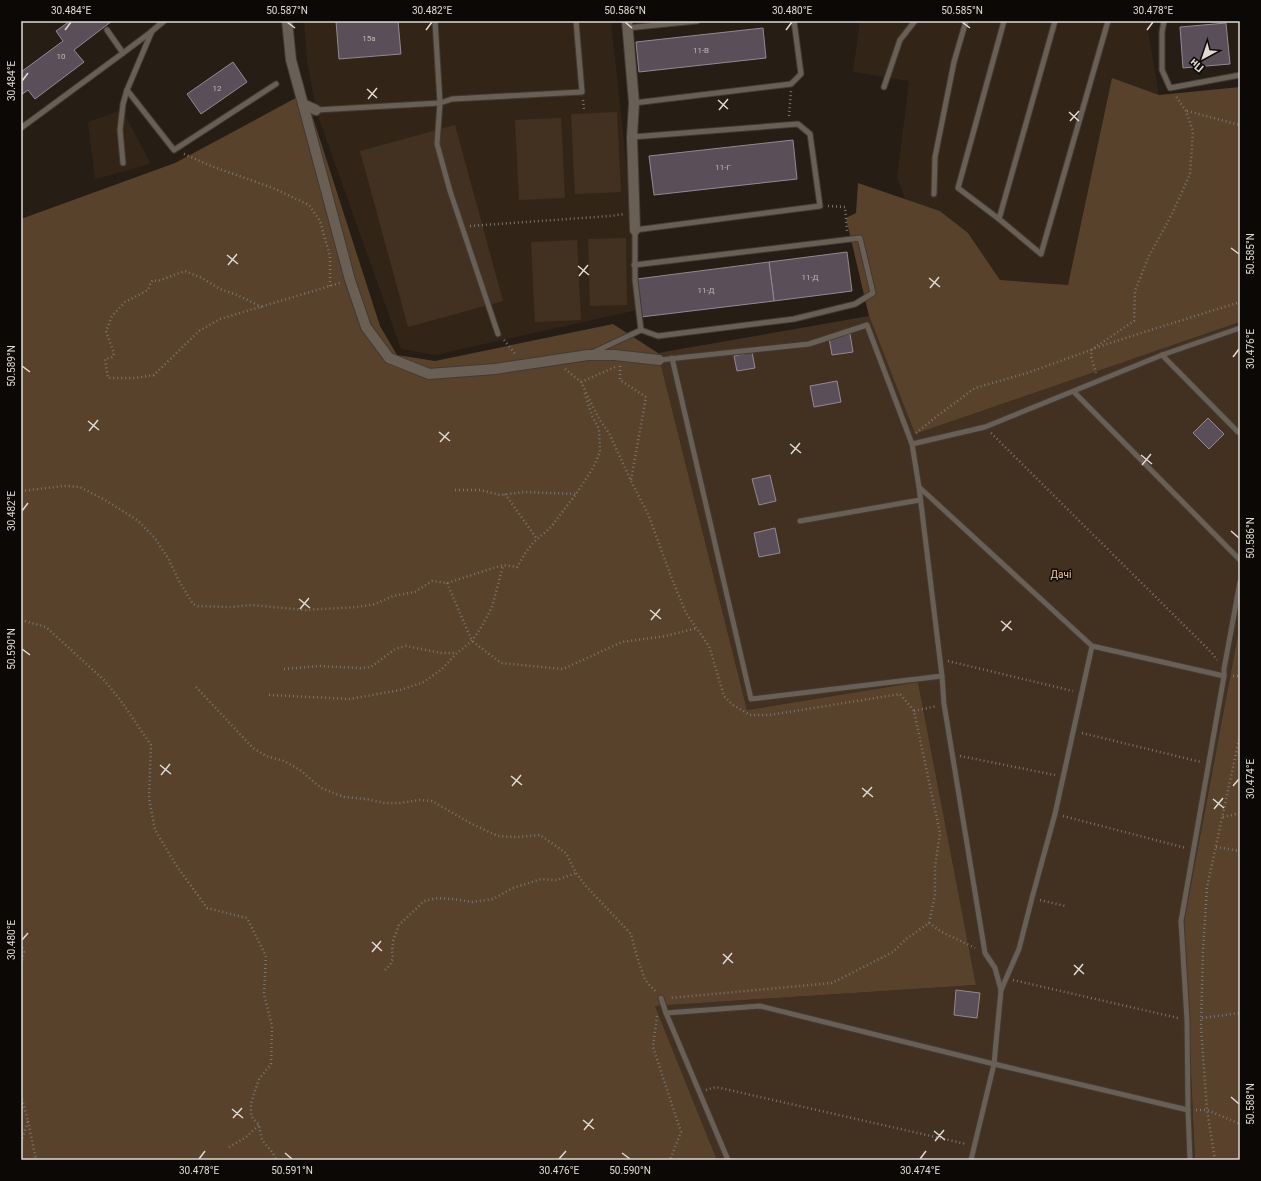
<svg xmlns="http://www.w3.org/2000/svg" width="1261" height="1181" font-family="Roboto,sans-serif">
<rect width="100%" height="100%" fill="#261d14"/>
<g fill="#322517">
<polygon points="304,21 611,21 642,309 435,355 401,349 316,110 307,61"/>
<polygon points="860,21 1151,21 1148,31 1159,95 1068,285 1000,280 968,233 940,211 905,199 897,177 909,81 853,72"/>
<polygon points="122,110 151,164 95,179 88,122"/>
</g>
<g fill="#423121">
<polygon points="617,112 621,192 575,194 571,114"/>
<polygon points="561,118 565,198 519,200 515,120"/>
<polygon points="455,125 503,301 408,327 360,151"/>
<polygon points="626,238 627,305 590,306 588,239"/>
<polygon points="577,240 581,320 535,322 531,242"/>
<polygon points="869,316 915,434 1240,322 1240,624 1184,922 1195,1160 717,1160 655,1006 976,985 918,682 747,710 658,353"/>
</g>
<g fill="#58422c">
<polygon points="1112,78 1159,95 1240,87 1240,322 915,434 869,316 846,218 856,213 858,183 940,211 968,233 1000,280 1068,285"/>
<polygon points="305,93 380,326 397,355 435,361 613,324 658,353 747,710 918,682 976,985 655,1006 717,1160 21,1160 21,219 175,163"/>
<polygon points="1240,624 1240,1160 1195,1160 1184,922"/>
</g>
<g fill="#5a4e58" stroke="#958893">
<polygon points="70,21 112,21 74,50 84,62 35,99 28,90 21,95 21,72 63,41 56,31"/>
<polygon points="336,21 398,21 401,54 339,59"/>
<polygon points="1226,23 1230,64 1183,68 1180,27"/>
<polygon points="763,28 766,58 639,72 636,42"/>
<polygon points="233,62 247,82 201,114 187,94"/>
<polygon points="793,140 797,179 654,195 649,156"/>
<polygon points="847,252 852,291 774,301 769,262"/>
<polygon points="769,262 774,301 641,317 637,279"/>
<polygon points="850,334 853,352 832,355 829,338"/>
<polygon points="752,352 755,368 737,371 734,356"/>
<polygon points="837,381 841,402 814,407 810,386"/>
<polygon points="1208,418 1224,434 1209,449 1193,433"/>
<polygon points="770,475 776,501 759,505 752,479"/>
<polygon points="775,528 780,553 759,557 754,533"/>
<polygon points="956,990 980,993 977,1018 954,1015"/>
</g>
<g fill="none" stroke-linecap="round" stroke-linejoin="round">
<g stroke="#413a34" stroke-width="7">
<g id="service">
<polyline points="164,21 152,31 127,90 174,150 276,84"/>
<polyline points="435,21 440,103 437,144 450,191 498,334"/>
<polyline points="1004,21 958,188 999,219 1041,254 1108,21"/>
<polyline points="1164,21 1162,32 1162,70 1170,88 1240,75"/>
<polyline points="627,28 697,21"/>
<polyline points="123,53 151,32"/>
<polyline points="884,87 900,40 915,21"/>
<polyline points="634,103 791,84 801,74 794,21"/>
<polyline points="316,110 440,103 452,99 582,92 576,21"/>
<polyline points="21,128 123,53 107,30"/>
<polyline points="123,163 120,130 123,104 127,90"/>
<polyline points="934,194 935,157 954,62 966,21"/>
<polyline points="999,219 1055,21"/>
<polyline points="634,265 860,238 873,293 855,304 794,319 658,336 641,330"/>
<polyline points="594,352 641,330 635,280 635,230 820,206 810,134 798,124 632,137"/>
<polyline points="1162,355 1238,432"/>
<polyline points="672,358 751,699 942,676"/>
<polyline points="659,360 809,344 867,325 912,444 919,487 942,676 944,704 985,953 995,968 1001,990 994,1064 971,1160"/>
<polyline points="1074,392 1240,560"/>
<polyline points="912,444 985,427 1162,355 1240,328"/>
<polyline points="919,487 1092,646 1224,676"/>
<polyline points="800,521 920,500"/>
<polyline points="1001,990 1019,949 1032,898 1055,814 1092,646"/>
<polyline points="661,998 666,1013"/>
<polyline points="728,1160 666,1013 760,1006 994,1064 1188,1110"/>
<polyline points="1190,1160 1188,1110 1187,1020 1181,921 1224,676 1224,669 1240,582"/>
</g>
</g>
<g stroke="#413a34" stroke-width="12">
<g id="minor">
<polyline points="287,21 291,60 303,104 316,110"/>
<polyline points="627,21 634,103 632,137 635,230"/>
<polyline points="303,104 350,280 366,327 389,358 429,374 495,369 588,355 615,355 659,360"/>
</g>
</g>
<g stroke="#7c756d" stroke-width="2.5" stroke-dasharray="1 3" stroke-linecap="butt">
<polyline points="583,100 584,109"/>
<polyline points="1187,111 1240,125"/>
<polyline points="789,116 791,91"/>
<polyline points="184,154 211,166 273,188 309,205 320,221 330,256 330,286"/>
<polyline points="828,206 845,207 847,231"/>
<polyline points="470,226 610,216 625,214"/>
<polyline points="262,307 237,295 220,289 202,278 185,271 158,281 153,280 151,282 148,290 125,302 112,316 106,331 114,353 113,357 105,359 108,378 135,378 154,375 199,331 220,319 340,283"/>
<polyline points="504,340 516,355"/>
<polyline points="1095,348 1138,334 1240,302"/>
<polyline points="1092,349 1091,356 1096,373"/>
<polyline points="620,366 620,380 646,397 631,480"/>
<polyline points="565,369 581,382 599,419 609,433 631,481 648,514 672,579 686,613 709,646 724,696 733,705 750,715 770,715 900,694 914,711 940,833 935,867 935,895 929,923 906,939 893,952 832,983 670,998"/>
<polyline points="581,382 615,367"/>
<polyline points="916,433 941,413 975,388 1027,373 1091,350 1134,321 1135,291 1148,258 1172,214 1190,174 1193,131 1186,111 1175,95"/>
<polyline points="991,433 1212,653 1217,660"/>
<polyline points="455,490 480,490 500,495 525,492 576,494"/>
<polyline points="21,491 64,486 80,487 105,500 137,520 154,537 168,558 179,581 193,604 198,606 230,607 251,605 306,610 357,607 375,604 393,596 415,592 432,581 447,583 503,565 517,567 526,552 533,543 551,527 576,494 593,468 600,452 599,429 592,416 584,391"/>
<polyline points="505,494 537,539"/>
<polyline points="447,583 472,641 501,663 563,669 622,642 666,636 697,628"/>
<polyline points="21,620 46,627 104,680 121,701 151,745 149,798 155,830 176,865 207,908 247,918 266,956 264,994 272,1026 271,1064 259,1079 251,1103 251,1116 259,1125 262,1140 273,1153 276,1160"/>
<polyline points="948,661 1073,691"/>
<polyline points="284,669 319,666 360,668 371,667 395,649 406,646 441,653 456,653"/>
<polyline points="1233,676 1240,676"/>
<polyline points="196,687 253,748 266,756 284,761 300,770 321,788 344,797 366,799 385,803 400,803 420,800 432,801 472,824 498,836 517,837 540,835 566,853 576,873 585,885 631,934 637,957 645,980 657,993"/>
<polyline points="269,695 350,699 400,690 424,682 442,669 457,653 472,641 482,626 492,607 503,566"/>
<polyline points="914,711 937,706"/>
<polyline points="1082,733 1201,762"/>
<polyline points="960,756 1055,775"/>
<polyline points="1063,816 1186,848"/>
<polyline points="1223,817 1240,813"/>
<polyline points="1216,847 1240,851"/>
<polyline points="1040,900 1065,906"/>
<polyline points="929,923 942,932 975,948"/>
<polyline points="21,944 24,952 21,965"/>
<polyline points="385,970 390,965 393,958 392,951 393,941 399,925 424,901 438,898 453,899 472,902 493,899 513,888 541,879 557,880 576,873"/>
<polyline points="1013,980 1178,1018"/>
<polyline points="657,1016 653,1047 681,1132 670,1160"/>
<polyline points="1202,1018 1240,1013"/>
<polyline points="706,1090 716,1087 966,1144"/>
<polyline points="21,1095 28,1121 21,1142"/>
<polyline points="1196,1110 1207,1110 1240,1124"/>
<polyline points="28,1121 36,1160"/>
<polyline points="229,1147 245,1138 259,1125"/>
<polyline points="1215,1160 1207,1110 1201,1027 1203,950 1207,887 1240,735"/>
</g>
<use href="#service" stroke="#695f54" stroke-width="5"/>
<use href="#minor" stroke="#695f54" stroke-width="10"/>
</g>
<path fill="none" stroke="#e0dad4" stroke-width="1.5" d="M287 22 295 28M625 22 632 28M962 22 970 28M65 30 71 22M426 30 432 22M786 30 792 22M1147 30 1153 22M22 81 28 73M367 89 377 98M368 99 377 88M718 100 728 109M719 110 728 99M1069 112 1079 121M1070 121 1079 111M1231 248 1239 254M227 255 238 264M228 265 237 254M578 266 589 275M579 276 588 265M929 278 940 287M930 288 939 277M1233 357 1239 349M22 366 30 372M88 421 99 430M89 431 98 420M439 432 450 441M440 442 449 432M790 444 801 453M791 454 800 443M1141 455 1152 464M1142 465 1151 454M22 511 28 503M1231 531 1239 538M299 599 310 608M300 609 309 598M650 610 661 619M651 620 660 609M1001 621 1012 630M1002 631 1011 621M22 649 30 655M160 765 171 774M161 775 170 764M511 776 522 785M512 786 521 775M1233 786 1239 779M862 788 873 797M863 797 872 787M1213 799 1224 808M1214 809 1223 798M22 940 28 933M372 942 382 951M372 952 381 941M723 954 733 963M723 964 732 953M1074 965 1084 974M1074 975 1083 964M1231 1097 1239 1104M232 1109 243 1118M233 1118 242 1108M583 1120 594 1129M584 1130 593 1119M934 1131 945 1140M935 1141 944 1130M285 1153 292 1159M622 1153 630 1159M199 1159 205 1151M559 1159 566 1151M920 1159 926 1151"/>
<g text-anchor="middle" stroke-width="3" stroke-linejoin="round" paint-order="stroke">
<g font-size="8" fill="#beb7b5">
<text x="369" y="41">15а</text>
<text x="701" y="53">11-В</text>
<text x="61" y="59">10</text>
<text x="217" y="91">12</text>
<text x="723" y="170">11-Г</text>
<text x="810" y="280">11-Д</text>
<text x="706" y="293">11-Д</text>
</g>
<g font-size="10" fill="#facfa3" stroke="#0c0805">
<text x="1061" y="578">Дачі</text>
</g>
</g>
<rect width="1261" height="1181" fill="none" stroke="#0c0805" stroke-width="44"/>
<g transform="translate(1203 58) rotate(220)" stroke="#0c0805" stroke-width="3" paint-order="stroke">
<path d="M0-3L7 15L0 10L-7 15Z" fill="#e0dad4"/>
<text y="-6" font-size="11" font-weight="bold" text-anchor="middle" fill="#e0dad4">Пн</text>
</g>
<rect x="22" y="22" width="1217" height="1137" fill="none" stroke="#e0dad4" stroke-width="1.5"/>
<g font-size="10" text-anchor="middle" fill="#e0dad4">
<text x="71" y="14">30.484°E</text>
<text x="287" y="14">50.587°N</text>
<text x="432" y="14">30.482°E</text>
<text x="625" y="14">50.586°N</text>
<text x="792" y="14">30.480°E</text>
<text x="962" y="14">50.585°N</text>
<text x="1153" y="14">30.478°E</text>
<text transform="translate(11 81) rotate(-90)" y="4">30.484°E</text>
<text transform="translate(1250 254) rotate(-90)" y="4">50.585°N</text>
<text transform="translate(1250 349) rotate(-90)" y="4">30.476°E</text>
<text transform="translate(11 366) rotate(-90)" y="4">50.589°N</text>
<text transform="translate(11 511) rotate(-90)" y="4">30.482°E</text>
<text transform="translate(1250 538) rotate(-90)" y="4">50.586°N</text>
<text transform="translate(11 649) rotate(-90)" y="4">50.590°N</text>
<text transform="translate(1250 779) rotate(-90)" y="4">30.474°E</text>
<text transform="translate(11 940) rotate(-90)" y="4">30.480°E</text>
<text transform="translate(1250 1104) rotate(-90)" y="4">50.588°N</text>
<text x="199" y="1174">30.478°E</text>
<text x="292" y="1174">50.591°N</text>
<text x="559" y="1174">30.476°E</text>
<text x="630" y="1174">50.590°N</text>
<text x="920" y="1174">30.474°E</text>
</g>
</svg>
